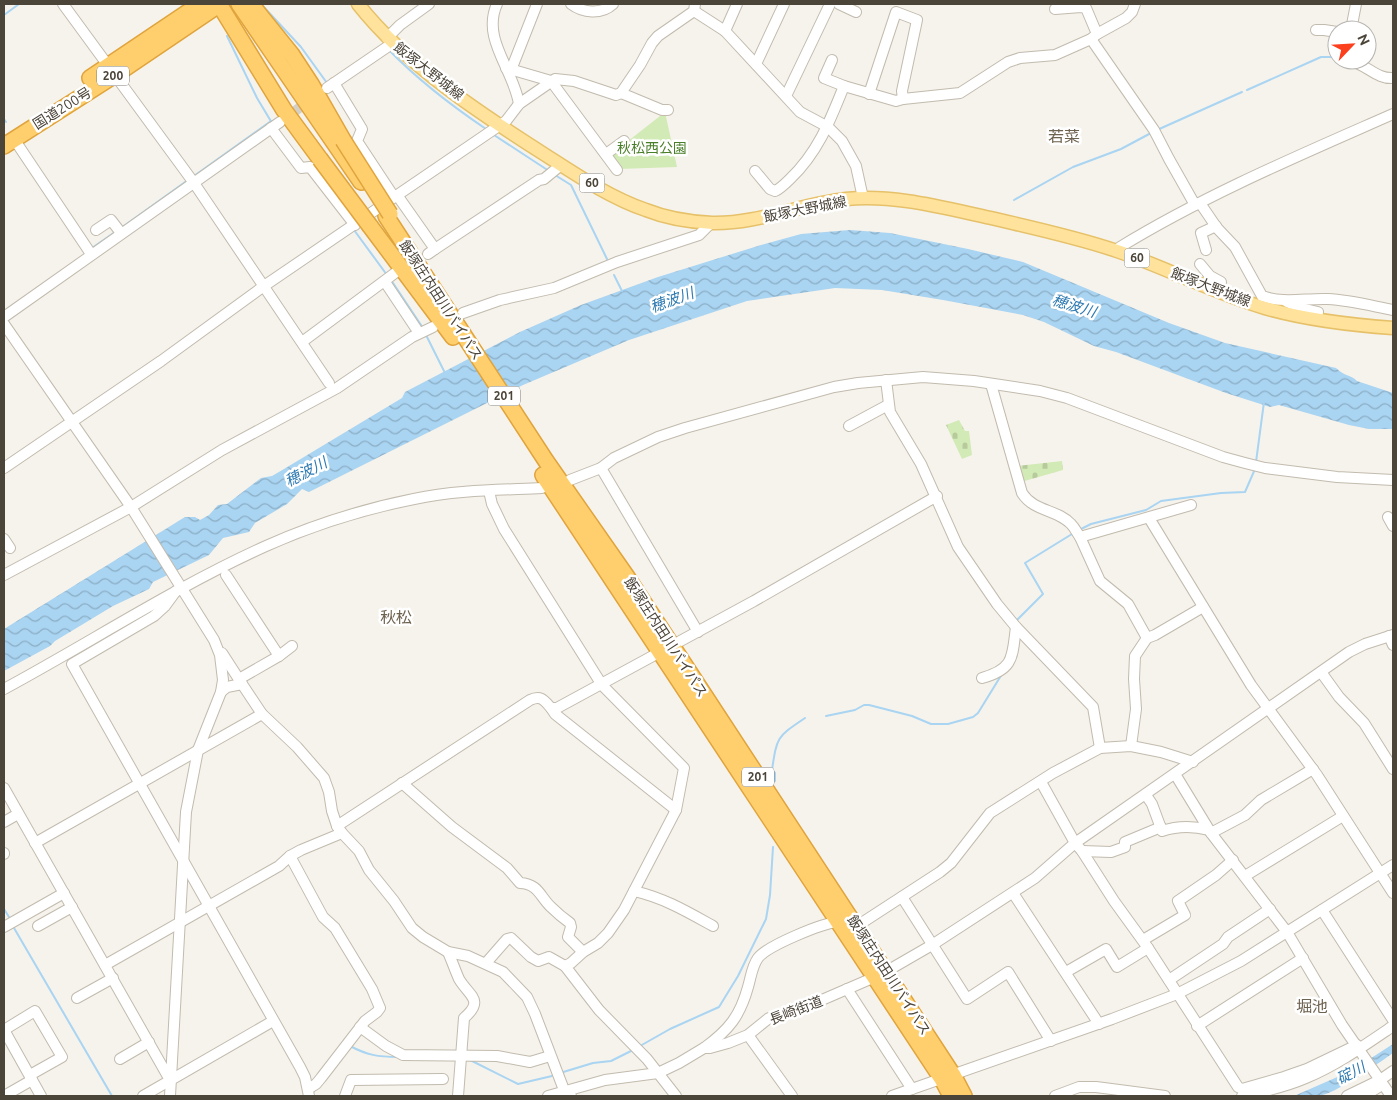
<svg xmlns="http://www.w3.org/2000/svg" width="1397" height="1100" font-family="Ubuntu,'Noto Sans JP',sans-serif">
<defs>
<pattern id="cemetery-stones" width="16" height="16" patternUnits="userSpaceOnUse" patternTransform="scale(1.25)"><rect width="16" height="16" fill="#d2eab5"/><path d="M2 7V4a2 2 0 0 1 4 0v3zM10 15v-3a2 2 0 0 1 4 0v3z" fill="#b6ca9c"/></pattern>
<pattern id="water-waves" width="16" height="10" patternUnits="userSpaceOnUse" patternTransform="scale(1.25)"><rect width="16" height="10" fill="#a9d4f2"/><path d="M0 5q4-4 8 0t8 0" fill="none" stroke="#8caec5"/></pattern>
</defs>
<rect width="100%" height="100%" fill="#f6f3ec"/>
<g fill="url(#cemetery-stones)">
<polygon points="959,420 965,431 969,431 972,455 962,459 946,425"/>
<polygon points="1062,461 1063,470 1021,482 1017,466"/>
</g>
<polygon fill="#d2eab5" points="661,111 665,112 677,167 619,169 609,156 660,116"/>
<g fill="url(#water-waves)">
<path d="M850 230 890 233 968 249 1023 262 1169 323 1225 343 1336 368C1345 377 1350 374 1357 381L1393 393V429H1369L1349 425 1279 405 1270 407 1226 393 1116 352 1094 346 1044 322 1023 315 943 300 882 290 835 288 747 301 629 340 523 385 309 492 302 489 287 504 255 523 249 532 223 538 209 555 153 582 149 589 113 606 55 641 50 646 4 671V629L185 517H195L200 520 209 515 218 505 227 504 261 478 272 476 284 469 402 398 405 392 520 332 581 305 658 277 761 245 801 234Z"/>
<path d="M1393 1044V1053C1377 1064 1336 1094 1318 1096 1311 1097 1302 1096 1294 1096L1351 1071Z"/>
</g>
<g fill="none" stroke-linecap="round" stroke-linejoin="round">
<g stroke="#a9d4f2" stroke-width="2">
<polyline points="261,4 301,47 327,83 328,82"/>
<polyline points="4,15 19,4"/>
<polyline points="227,36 257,98 272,123"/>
<path d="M389 50C418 80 452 106 486 129"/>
<polyline points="1247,90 1321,57 1337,57"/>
<polyline points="4,119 6,122"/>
<polyline points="1157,130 1242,92"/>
<polyline points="494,135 549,171"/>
<polyline points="555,175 571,185 607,259"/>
<polyline points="194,176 271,121"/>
<polyline points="1014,200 1073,167 1121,149 1151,133"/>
<polyline points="121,228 188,180"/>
<polyline points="354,230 387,275"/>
<polyline points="92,248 115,232"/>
<polyline points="614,275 622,291"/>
<polyline points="391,280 423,328"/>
<polyline points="426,335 445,373"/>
<polyline points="1256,462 1264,402"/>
<polyline points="1079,530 1091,524 1146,510 1161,501 1221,493 1245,492 1255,469"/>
<polyline points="1016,621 1043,594 1025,563 1072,534"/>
<polyline points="826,716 855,710 864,705 869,705 912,716 931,724 948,724 973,717 978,713 1002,674"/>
<path d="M775 781V773L772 770C777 736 777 737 805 718"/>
<polyline points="4,909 9,917"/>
<polyline points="14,928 112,1096"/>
<path d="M350 1046C367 1055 378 1057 398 1057"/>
<polyline points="640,1046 670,1029 719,1007 738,976 766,919 770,895 773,847"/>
<polyline points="470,1060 518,1084 552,1076"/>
<polyline points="560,1073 593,1063 611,1061 631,1051"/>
</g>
<polyline stroke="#d4d0c8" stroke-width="10" stroke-dasharray="10 5" stroke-linecap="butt" points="283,120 310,100"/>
<g stroke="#c2bbae" stroke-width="12">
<g id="minor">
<polyline points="63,4 194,183 329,383"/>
<path d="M497 4C481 39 514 70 519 104"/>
<path d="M571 4C583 13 601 15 613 4"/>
<polyline points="839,4 856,12"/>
<polyline points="1055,9 1081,7 1086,8 1097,34"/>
<polyline points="694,11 725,31 800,112 828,127 842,141 856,166 863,198"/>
<polyline points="1316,30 1324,30 1337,32"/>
<polyline points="1351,30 1356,4"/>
<polyline points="725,31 737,4"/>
<polyline points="387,38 400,25 429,4"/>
<polyline points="1091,39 1154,130 1169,159 1195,205"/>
<polyline points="832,60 824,78 844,86"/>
<path d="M1352 60 1353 62C1368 66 1377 79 1393 78"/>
<polyline points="756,64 784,4"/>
<polyline points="506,68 551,81 617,170"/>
<polyline points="511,70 537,4"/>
<polyline points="334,83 362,129 357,141 394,197"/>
<polyline points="327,88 393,43"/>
<polyline points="621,93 662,110 668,110"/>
<polyline points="869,94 896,12 917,20 902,91 903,99"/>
<polyline points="786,96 830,4"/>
<polyline points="271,128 301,168 310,167 355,225"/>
<polyline points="14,139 91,254"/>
<polyline points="606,154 624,141"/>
<path d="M755 171 770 189 775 191C780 189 785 184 790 179 818 152 830 121 844 86L896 101 903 99 960 93 1008 62 1020 58 1055 55 1091 39 1097 34 1126 18 1132 12 1135 4"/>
<polyline points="397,195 435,249 428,254"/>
<path d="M1200 203 1217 228 1235 247 1262 296C1284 304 1305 298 1328 299 1350 300 1372 306 1393 310"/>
<polyline points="96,230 111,220 121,233"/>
<polyline points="435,249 539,180 544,179 561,165"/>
<polyline points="1206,250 1201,233 1216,226"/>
<path d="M1116 251 1120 247C1207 194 1300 155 1393 114"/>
<polyline points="1200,264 1210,276 1221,282 1217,290"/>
<polyline points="385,282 419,333"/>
<polyline points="1287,302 1301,308 1318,312 1317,319"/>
<polyline points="463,313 500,300 554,288 617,262 699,235 711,223"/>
<polyline points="4,317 280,122"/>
<polyline points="4,324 131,507 214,640 220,655 223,680 221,692 198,750 186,812 170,1096"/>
<polyline points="302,342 395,273"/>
<polyline points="886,380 890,412 921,464 958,547 997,604 1016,627 1093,707 1100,748"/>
<path d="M991 384 1022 493C1034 512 1057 509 1071 524 1075 528 1077 533 1080 537"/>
<polyline points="849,426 888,405"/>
<polyline points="4,468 161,361 264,286 506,121 519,104 555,79 574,81 616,95 621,93 640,65 652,43 658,36 694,11 695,4"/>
<polyline points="601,468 698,632"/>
<polyline points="570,480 601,468 614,458 658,437 685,428 834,387 858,383 923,377 974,381 1040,391 1067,398 1223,457 1245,463 1265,468 1337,477 1393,480"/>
<polyline points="489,491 492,504 504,529 602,685 684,768 676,810 624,910 608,933 598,943 583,952 571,963 565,966"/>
<polyline points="1388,517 1393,526"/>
<polyline points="1149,518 1251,685 1317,775 1393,893"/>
<polyline points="4,539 10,548"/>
<polyline points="4,575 131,507 222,450 337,388 412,337 433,327"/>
<polyline points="226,575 279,656"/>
<polyline points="176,591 165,606 154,616 72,664 300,1067 305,1077 309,1096"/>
<polyline points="1389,636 1393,645"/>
<polyline points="1147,638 1155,635 1203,607"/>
<polyline points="222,653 242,684"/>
<polyline points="1321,672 1339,697 1364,723 1393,769"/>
<path d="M982 678C1015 669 1012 656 1016 627"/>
<polyline points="239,679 279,656 292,646"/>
<path d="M4 689C91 642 175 587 266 546 313 525 364 509 414 499 455 490 500 490 542 488"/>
<polyline points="221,692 227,687 242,684 262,714 297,747 324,778 329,792 332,811 337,826 342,833 359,851 369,870 394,901 412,928 423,937 448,952 468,956 503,972 527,997 535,1014 564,1090 571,1096"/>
<polyline points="551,708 555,714 676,810"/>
<polyline points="1131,746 1136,709 1134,679 1135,656 1147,638 1128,604 1100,581 1080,537 1191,505"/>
<polyline points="1175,774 1211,833 1287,932 1342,1025 1391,1096"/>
<polyline points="1041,782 1075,843 1082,851 1114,901 1148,948 1238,1087 1242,1089 1284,1077 1307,1069 1357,1045"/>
<path d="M402 783 452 827 507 868 520 883C539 884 540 897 551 907 557 913 563 918 570 923L571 927 568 937 583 952"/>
<polyline points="4,788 170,1080"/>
<path d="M1146 795 1152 804 1162 831C1177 826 1194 826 1209 830"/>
<polyline points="4,822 18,814"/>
<path d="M337 826 530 700C541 695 544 700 551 708H557L754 601 937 496"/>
<polyline points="1211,833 1245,815 1261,800 1313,769"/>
<polyline points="35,843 262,714"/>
<polyline points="1082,851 1111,852 1125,847 1125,842 1161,827"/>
<polyline points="4,853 4,854"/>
<polyline points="290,856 323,917 335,928 372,989 380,1008 377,1012 365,1021 321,1078 316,1084 308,1089"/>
<polyline points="1245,876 1343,816"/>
<path d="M634 891C664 898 686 911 713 926"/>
<polyline points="1013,893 1099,1024"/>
<polyline points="902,897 967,999 1008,972 1051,1041"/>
<polyline points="1322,910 1393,1020"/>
<polyline points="38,926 72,907"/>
<polyline points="4,927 64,893"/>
<polyline points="1143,940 1185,915 1178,901 1216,875 1233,860"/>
<path d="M448 952C452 961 455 970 459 979 469 996 485 1000 464 1018L458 1096"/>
<polyline points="486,963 507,939 511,938 531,957 538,961 549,957 565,966 599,1010 647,1059 676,1096"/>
<polyline points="105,965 279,866 290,856 301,850 342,833"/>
<polyline points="887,971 932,945 1035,878 1075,843 1349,652 1365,644 1393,635"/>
<polyline points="1066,972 1106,949 1117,967 1148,948"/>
<polyline points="1169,980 1223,944 1228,937 1270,909"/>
<polyline points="847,989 912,1089"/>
<polyline points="77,998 113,978"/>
<polyline points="1197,1026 1303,958"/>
<polyline points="360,1027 386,1046 403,1055 497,1056 530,1062 550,1056"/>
<polyline points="4,1030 35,1011 62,1057 30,1075"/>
<polyline points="4,1030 41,1096"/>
<polyline points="748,1035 792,1096"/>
<path d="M704 1048C729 1030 740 1016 748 987 751 977 752 966 758 958 767 946 822 923 838 922 844 921 851 924 857 926L940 872 951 863 990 813 1053 773 1100 748 1131 746 1161 752 1193 762"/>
<polyline points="120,1059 149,1042"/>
<polyline points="4,1096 32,1080"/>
<polyline points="143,1096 273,1021"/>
<polyline points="345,1096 351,1080 443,1079"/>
<polyline points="548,1096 605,1080 658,1073 679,1063 704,1048 710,1048 728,1043 748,1035 769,1018 794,1012 875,977"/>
<polyline points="892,1096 1112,1019 1177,994 1241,961 1393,865"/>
<polyline points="1055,1096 1079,1087 1096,1087 1165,1096"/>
<path d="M1242 1096C1263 1092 1285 1087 1306 1078 1337 1065 1365 1045 1393 1026"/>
<polyline points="1347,1096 1380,1080 1393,1071"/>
<polyline points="1364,1096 1382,1085"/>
</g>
</g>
<g stroke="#e6c16a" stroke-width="15">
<path id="major" d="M358 4C407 66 481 114 547 156 578 176 611 198 646 210 666 218 691 222 712 223 758 224 801 204 846 199 894 194 944 208 991 218 1033 228 1076 237 1117 251 1167 268 1214 293 1265 308 1307 320 1350 325 1393 328"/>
</g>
<g stroke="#e0a43c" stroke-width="18">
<g id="highway">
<polyline points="219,4 284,110 320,159"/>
<polyline points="239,4 361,182"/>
<polyline points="251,4 292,55 311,84 343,140"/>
<polyline points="90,78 200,4"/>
<polyline points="4,146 115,75 220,4"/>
<polyline points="386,216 546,461 627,577 953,1075 964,1096"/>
<polyline points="370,226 453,337"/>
<path d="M543 475C675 677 810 877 942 1079L951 1096"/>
</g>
</g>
<use href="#minor" stroke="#fff" stroke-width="10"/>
<use href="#major" stroke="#ffe39c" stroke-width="12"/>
<use href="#highway" stroke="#ffcf6e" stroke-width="15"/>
<g stroke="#e0a43c" stroke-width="18" stroke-linecap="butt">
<g id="highway-bridge">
<polyline points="343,140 390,214"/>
<polyline points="320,159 370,226"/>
</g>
</g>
<use href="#highway-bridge" stroke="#ffcf6e" stroke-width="15"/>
</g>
<g text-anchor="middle" stroke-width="5" stroke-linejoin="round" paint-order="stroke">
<g fill="#fff" stroke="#817c74" stroke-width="1">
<rect x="97" y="66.5" width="32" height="19" rx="4"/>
<rect x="579.5" y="173.5" width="25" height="19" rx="4"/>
<rect x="1124.5" y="248.5" width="25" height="19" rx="4"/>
<rect x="488" y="386.5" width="32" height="19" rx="4"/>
<rect x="742" y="767.5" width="32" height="19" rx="4"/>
</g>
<g font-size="12" font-weight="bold" fill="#4b4439">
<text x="113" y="80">200</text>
<text x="592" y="187">60</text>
<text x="1137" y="262">60</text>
<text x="504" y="400">201</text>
<text x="758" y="781">201</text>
</g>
<g font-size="14" fill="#4b4439" stroke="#fff">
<text transform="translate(429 71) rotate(38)" y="5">飯塚大野城線</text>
<text transform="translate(62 108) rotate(-32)" y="5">国道200号</text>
<text transform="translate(805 209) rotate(-11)" y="5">飯塚大野城線</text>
<text transform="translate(1211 287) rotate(21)" y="5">飯塚大野城線</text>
<text transform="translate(441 300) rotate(57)" y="5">飯塚庄内田川バイパス</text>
<text transform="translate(666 637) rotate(57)" y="5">飯塚庄内田川バイパス</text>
<text transform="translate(889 975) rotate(57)" y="5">飯塚庄内田川バイパス</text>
<text transform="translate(796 1010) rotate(-21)" y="5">長崎街道</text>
</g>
<g font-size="14" fill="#4a7f2a" stroke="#fff">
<text x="652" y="153">秋松西公園</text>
</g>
<g font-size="15" font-style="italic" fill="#2e7ab2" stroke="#fff">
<text transform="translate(672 300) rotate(-20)" y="5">穂波川</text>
<text transform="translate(1074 306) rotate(17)" y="5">穂波川</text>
<text transform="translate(306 472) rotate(-28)" y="5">穂波川</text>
<text transform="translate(1351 1073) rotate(-28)" y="5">碇川</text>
</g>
<g font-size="16" fill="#6e6250" stroke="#fff">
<text x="1064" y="142">若菜</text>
<text x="396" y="623">秋松</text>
<text x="1312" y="1012">堀池</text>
</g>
</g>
<rect width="1397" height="1100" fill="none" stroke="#4b4439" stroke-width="10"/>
<g transform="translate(1352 45) rotate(65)"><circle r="24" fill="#ffffff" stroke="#b7b4b0"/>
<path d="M0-4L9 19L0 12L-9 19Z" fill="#fc3f1d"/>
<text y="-8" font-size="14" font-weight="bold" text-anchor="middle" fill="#4b4439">N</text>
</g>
</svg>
